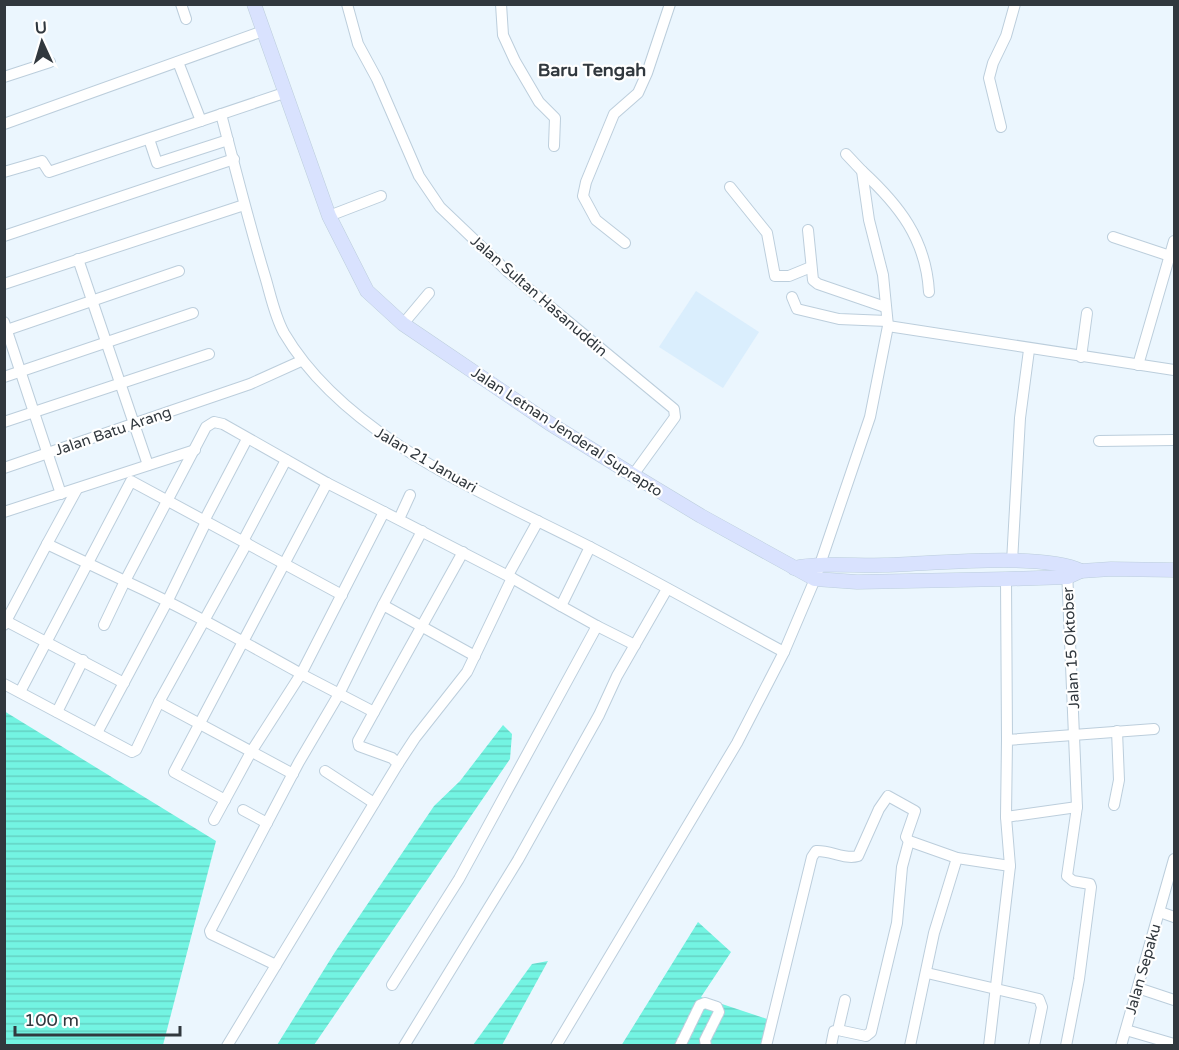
<svg xmlns="http://www.w3.org/2000/svg" width="1179" height="1050" font-family="'Varela Round',sans-serif">
<defs>
<pattern id="water-rules" width="6" height="5" patternUnits="userSpaceOnUse" patternTransform="scale(1.5)"><rect width="6" height="5" fill="#73f4e2"/><path d="M0 2.5h6" fill="none" stroke="#64d2c3"/></pattern>
</defs>
<rect width="100%" height="100%" fill="#ebf6fe"/>
<polygon fill="#daeefd" points="696,291 759,332 723,388 659,347"/>
<g fill="url(#water-rules)">
<polygon points="4,711 216,841 163,1045 5,1045"/>
<polygon points="503,725 512,734 510,759 314,1045 277,1045 335,952 434,806 460,781"/>
<polygon points="698,922 731,952 701,997 773,1021 765,1045 621,1046"/>
<polygon points="548,961 502,1045 473,1045 532,964"/>
</g>
<g fill="none" stroke-linecap="round" stroke-linejoin="round">
<g stroke="#bccedc" stroke-width="12">
<g id="minor">
<polyline points="181,4 186,19"/>
<polyline points="347,4 358,44 377,79 419,176 440,207 507,271 674,409 675,417 633,475"/>
<polyline points="501,4 503,35 515,61 539,102 555,118 554,146"/>
<polyline points="178,62 201,121"/>
<polyline points="4,77 50,62"/>
<path d="M221 114C235 167 248 220 264 273 270 292 274 315 284 333 345 437 484 493 588 546 654 580 719 617 784 652"/>
<polyline points="4,124 263,31"/>
<polyline points="1001,127 989,78 993,63 1006,36 1015,4"/>
<polyline points="149,139 157,163 228,140"/>
<polyline points="846,154 862,171 869,220 883,275 888,326"/>
<path d="M862 171C899 205 926 239 929 292"/>
<polyline points="4,172 42,161 49,172 284,93"/>
<polyline points="730,187 767,233 775,276 789,276 811,267"/>
<polyline points="329,216 381,196"/>
<polyline points="808,230 813,280 818,284 885,307"/>
<polyline points="4,236 234,159"/>
<polyline points="1113,237 1170,256"/>
<polyline points="625,243 596,220 583,196 586,182 614,114 638,93 647,73 670,4"/>
<polyline points="78,259 148,465"/>
<polyline points="4,284 244,205"/>
<polyline points="792,297 797,309 839,319 887,321"/>
<polyline points="4,322 61,494"/>
<polyline points="403,324 429,293"/>
<polyline points="4,331 179,271"/>
<polyline points="1081,357 1087,313"/>
<polyline points="1138,365 1174,241"/>
<polyline points="4,377 193,313"/>
<polyline points="4,422 209,354"/>
<polyline points="1099,441 1174,440"/>
<polyline points="4,468 250,384 301,361"/>
<polyline points="4,512 195,450"/>
<polyline points="384,512 512,578"/>
<polyline points="399,519 410,495"/>
<polyline points="204,521 247,439"/>
<polyline points="243,541 286,460"/>
<polyline points="247,543 159,702 293,774"/>
<polyline points="47,544 77,489"/>
<polyline points="1012,562 1020,418 1029,350"/>
<polyline points="508,575 538,521"/>
<polyline points="1006,579 1007,740"/>
<polyline points="383,605 422,531"/>
<polyline points="561,606 597,626"/>
<polyline points="4,620 124,683"/>
<polyline points="4,625 47,544 125,581 104,625"/>
<polyline points="4,684 132,752 136,750 159,702"/>
<polyline points="20,692 131,481 342,595"/>
<polyline points="57,712 83,660"/>
<polyline points="374,712 463,552"/>
<polyline points="97,733 167,602 206,522"/>
<polyline points="398,764 415,738 467,672 512,578 561,606 590,547"/>
<polyline points="325,771 374,803"/>
<polyline points="225,800 174,772 327,483"/>
<polyline points="1114,805 1119,780 1117,731"/>
<polyline points="243,810 267,823"/>
<polyline points="1006,817 1077,807"/>
<path d="M214 820 251 752 301 674 384 512 327 483 223 424 214 422 206 427 125 581C184 608 240 640 296 671L301 674 374 712 358 741 359 746 392 758 398 764 227 1046"/>
<polyline points="1160,912 1174,917"/>
<polyline points="276,965 211,934 210,931 299,762 339,694 383,605 475,656"/>
<polyline points="927,973 1039,999 1042,1007 1034,1046"/>
<polyline points="392,985 459,879 597,626 635,645"/>
<polyline points="1138,988 1174,1000"/>
<polyline points="838,1030 866,1036 871,1032 897,923 902,867 909,841"/>
<polyline points="1126,1030 1174,1044"/>
<polyline points="404,1046 518,860 599,715 617,676 667,589"/>
<polyline points="556,1046 737,743 784,652 815,579 870,417 888,326 1174,370"/>
<polyline points="680,1046 700,1005 705,1003 717,1007 719,1012 705,1040 706,1046"/>
<path d="M766 1046 812 857 816 851C830 850 845 860 858 856L879 809 888 796 915 811 906 837 909 841 957 858 1010 866"/>
<polyline points="831,1046 834,1031 838,1030 845,1000"/>
<polyline points="910,1046 934,933 957,858"/>
<polyline points="989,1046 1010,866 1006,817 1007,740 1154,729"/>
<polyline points="1066,1046 1079,979 1091,887 1090,884 1073,881 1067,876 1077,807 1067,570"/>
<polyline points="1121,1046 1174,859"/>
</g>
</g>
<g stroke="#bccedc" stroke-width="15">
<g id="secondary">
<polyline points="254,4 329,216 367,291 403,324 549,423 633,475 701,516 815,579 857,582 1006,579 1068,577 1081,571 1111,569 1174,570"/>
<path d="M794 568C825 562 854 566 885 565 931 564 1044 552 1081 571"/>
</g>
</g>
<use href="#minor" stroke="#fff" stroke-width="10"/>
<use href="#secondary" stroke="#d9e2fe" stroke-width="14"/>
</g>
<g text-anchor="middle" stroke-width="4.5" stroke-linejoin="round" paint-order="stroke">
<g font-size="15" fill="#31383e" stroke="#fff">
<text transform="translate(539 296) rotate(41)" y="5">Jalan Sultan Hasanuddin</text>
<text transform="translate(113 431) rotate(-19)" y="5">Jalan Batu Arang</text>
<text transform="translate(567 432) rotate(33)" y="5">Jalan Letnan Jenderal Suprapto</text>
<text transform="translate(426 460) rotate(30)" y="5">Jalan 21 Januari</text>
<text transform="translate(1071 648) rotate(-93)" y="5">Jalan 15 Oktober</text>
<text transform="translate(1143 969) rotate(-74)" y="5">Jalan Sepaku</text>
</g>
<g font-size="18" font-weight="bold" fill="#31383e" stroke="#fff">
<text x="592" y="76">Baru Tengah</text>
</g>
</g>
<rect width="1179" height="1050" fill="none" stroke="#31383e" stroke-width="12"/>
<g transform="translate(42 42) rotate(356)" stroke="#ffffff" stroke-width="4.5" paint-order="stroke">
<path d="M0-4.5L10 22L0 15L-10 22Z" fill="#31383e"/>
<text y="-9" font-size="16" font-weight="bold" text-anchor="middle" fill="#31383e">U</text>
</g>
<path d="M15 1026v9h165v-9" fill="none" stroke="#31383e" stroke-width="3"/>
<text x="24" y="1026" font-size="18" fill="#31383e" stroke="#ffffff" stroke-width="4.5" paint-order="stroke">100 m</text>
</svg>
